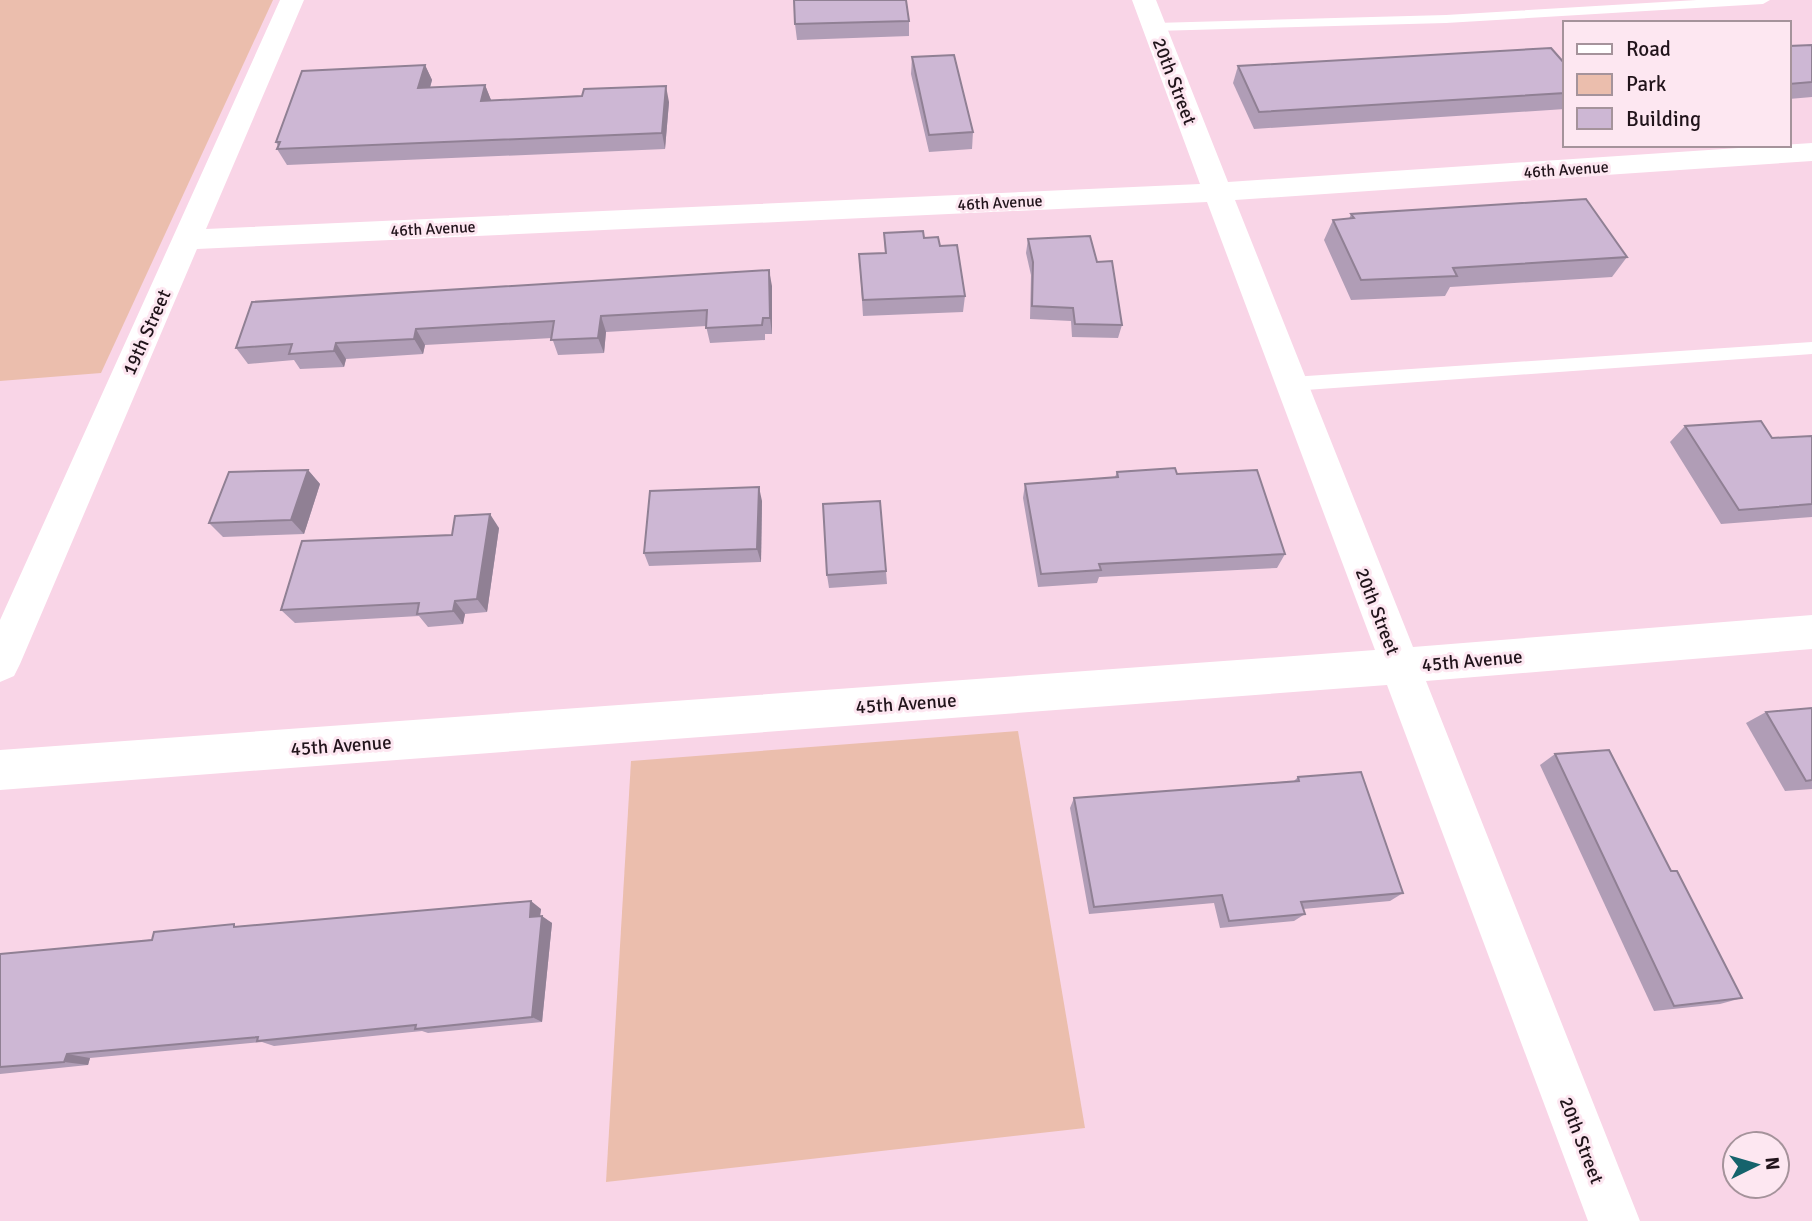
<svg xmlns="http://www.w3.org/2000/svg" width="1812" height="1221" font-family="Signika,sans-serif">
<rect width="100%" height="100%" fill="#f9d5e7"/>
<g fill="#ebbead">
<polygon points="0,0 273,0 101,373 0,381"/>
<polygon points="1018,731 1085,1128 606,1182 631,761"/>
</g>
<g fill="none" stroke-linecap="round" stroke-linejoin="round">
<g fill="#fff" fill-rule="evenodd">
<polygon points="1697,0 1770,0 1763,4 1446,23 1155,31 1148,27 1155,23 1446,15"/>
<polygon points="1812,342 1812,354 1292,391 1286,389 1283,384 1286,379 1292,377"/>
</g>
<polygon fill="#fff" fill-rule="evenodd" points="280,0 304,0 206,229 1200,184 1132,0 1156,0 1228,182 1812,143 1812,161 1235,200 1413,647 1812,615 1812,649 1426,681 1640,1221 1588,1221 1387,685 0,790 0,750 1375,650 1207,202 197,249 20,664 14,676 0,682 0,620"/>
</g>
<g fill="#b09db6">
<polygon points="909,21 909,36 797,40 795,24"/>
<polygon points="1812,45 1812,97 1789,99 1789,46"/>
<polygon points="912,57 973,132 972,149 929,152 911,74"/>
<polygon points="1565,64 1565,109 1254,129 1233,83 1238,66"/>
<polygon points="425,65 432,80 430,88 485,85 491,100 669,102 665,149 287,165 277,149 278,146 276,142"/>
<polygon points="1351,214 1627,257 1612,277 1450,287 1445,296 1351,300 1324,240 1333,220 1349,219"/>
<polygon points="884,233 924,238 940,246 965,296 963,312 863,316 859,254 885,253"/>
<polygon points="1028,239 1097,262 1122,325 1118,338 1072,337 1071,321 1030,319 1031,275 1026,253"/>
<polygon points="772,286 772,334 765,334 765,340 710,343 706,326 606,332 604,353 558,355 552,338 425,345 423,354 346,359 344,367 300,369 294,360 248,364 236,348"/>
<polygon points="1685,426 1772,438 1812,436 1812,517 1721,524 1670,442"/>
<polygon points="308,470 320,484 304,534 223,537 209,523"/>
<polygon points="1117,472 1177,474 1285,554 1277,568 1099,577 1097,583 1038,587 1023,498 1025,484 1115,477"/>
<polygon points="762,501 761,562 649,566 644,553"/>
<polygon points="499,528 487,612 465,614 463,624 428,627 419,616 295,623 281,610"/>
<polygon points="886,571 887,584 829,588 827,575"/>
<polygon points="1812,708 1812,789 1785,791 1746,723 1766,712"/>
<polygon points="1555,754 1671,871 1742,998 1720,1004 1654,1011 1540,765"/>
<polygon points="1298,777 1403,893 1390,901 1303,909 1305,914 1294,921 1220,928 1214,903 1089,914 1070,808 1074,798 1294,781"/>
<polygon points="541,909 540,916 552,923 542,1022 428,1033 422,1031 274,1046 262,1042 90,1058 88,1065 0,1074 0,954 134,942 239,926"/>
</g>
<g fill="#908094">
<polygon points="425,65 432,80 425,104 418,88"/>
<polygon points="485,85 491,100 481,101"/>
<polygon points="666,86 669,102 665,149 662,133"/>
<polygon points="769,270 772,286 772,334 770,318"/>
<polygon points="601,316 606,332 604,353 598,338"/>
<polygon points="416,329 425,345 423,354 414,339"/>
<polygon points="336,343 346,359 344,367 334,351"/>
<polygon points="308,470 320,484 304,534 291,520"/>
<polygon points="759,487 762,501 761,562 757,549"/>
<polygon points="490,514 499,528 487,612 477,599"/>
<polygon points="455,601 465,614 463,624 453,611"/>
<polygon points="531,901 541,909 539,924 530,917"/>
<polygon points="542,916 552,923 542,1022 532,1017"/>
<polygon points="67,1054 90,1058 88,1065 64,1062"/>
</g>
<g fill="#cdb7d4" stroke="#908094" stroke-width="2">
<polygon points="794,0 906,0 909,21 795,24"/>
<polygon points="1812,45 1812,82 1789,84 1789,46"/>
<polygon points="1551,48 1565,64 1565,93 1259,112 1238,66"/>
<polygon points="954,55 973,132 929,135 912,57"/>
<polygon points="425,65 418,88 485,85 481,101 582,96 584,89 666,86 662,133 277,149 280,142 276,142 302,71"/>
<polygon points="1586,199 1627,257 1453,268 1457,276 1361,280 1333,220 1354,218 1351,214"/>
<polygon points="923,231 924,238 938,237 940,246 957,245 965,296 863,300 859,254 886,253 884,233"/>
<polygon points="1090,236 1097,262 1112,261 1122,325 1075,324 1073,308 1032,306 1033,262 1028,239"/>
<polygon points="769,270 770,318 763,318 762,325 706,328 707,310 601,316 598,338 551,340 554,321 416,329 414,339 336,343 334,351 289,354 292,344 236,348 252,302"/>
<polygon points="1761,421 1772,438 1812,436 1812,504 1739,510 1685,426"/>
<polygon points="1175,468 1177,474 1257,470 1285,554 1099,564 1101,570 1041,574 1025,484 1118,477 1117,472"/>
<polygon points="308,470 291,520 209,523 229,472"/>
<polygon points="759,487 757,549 644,553 650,491"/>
<polygon points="880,501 886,571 827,575 823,504"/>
<polygon points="490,514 477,599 455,601 453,611 417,614 419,603 281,610 302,541 452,535 455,516"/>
<polygon points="1812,708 1812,780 1806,781 1766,712"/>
<polygon points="1609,750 1671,871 1677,871 1742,998 1674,1006 1555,754"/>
<polygon points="1361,772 1403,893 1301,902 1305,914 1229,921 1222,895 1094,907 1074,798 1299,781 1298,777"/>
<polygon points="531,901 530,917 542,916 532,1017 415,1029 416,1025 257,1041 258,1037 67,1054 64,1062 0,1067 0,954 152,940 154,932 234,924 234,927"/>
</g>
<g text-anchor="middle" stroke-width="6" stroke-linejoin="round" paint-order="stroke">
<g font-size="16" fill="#21141b" stroke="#fde7f1">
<text transform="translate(1566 169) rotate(-4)" y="6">46th Avenue</text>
<text transform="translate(1000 202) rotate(-3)" y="6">46th Avenue</text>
<text transform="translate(433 228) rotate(-3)" y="6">46th Avenue</text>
</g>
<g font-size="19" fill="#21141b" stroke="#fde7f1">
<text transform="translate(1175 81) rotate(69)" y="7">20th Street</text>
<text transform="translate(146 332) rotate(-66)" y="7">19th Street</text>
<text transform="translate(1378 611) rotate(69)" y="7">20th Street</text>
<text transform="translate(1472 660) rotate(-5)" y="7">45th Avenue</text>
<text transform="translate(906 703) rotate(-4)" y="7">45th Avenue</text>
<text transform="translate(341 745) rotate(-4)" y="7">45th Avenue</text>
<text transform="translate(1582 1140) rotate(69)" y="7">20th Street</text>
</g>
</g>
<rect x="1563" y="21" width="228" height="126" fill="#fde7f1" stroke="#a5939b" stroke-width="2"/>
<rect x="1577" y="44" width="35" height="10" fill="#ffffff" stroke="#a5939b" stroke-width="2"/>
<text x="1626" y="56" font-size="21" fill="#21141b">Road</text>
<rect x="1577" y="74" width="35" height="21" fill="#ebbead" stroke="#a5939b" stroke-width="2"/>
<text x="1626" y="91" font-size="21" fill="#21141b">Park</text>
<rect x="1577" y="108" width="35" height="21" fill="#cdb7d4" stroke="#a5939b" stroke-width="2"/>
<text x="1626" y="126" font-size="21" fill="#21141b">Building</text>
<g transform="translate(1756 1165) rotate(85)"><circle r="33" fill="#fde7f1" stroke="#a5939b" stroke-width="2"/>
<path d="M0-5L12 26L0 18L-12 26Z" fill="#15636c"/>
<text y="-10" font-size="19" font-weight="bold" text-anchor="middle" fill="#21141b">N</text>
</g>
</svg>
